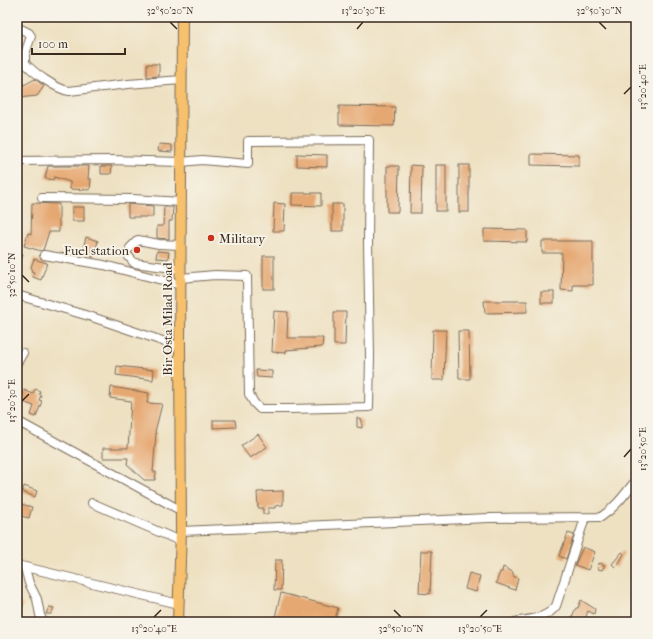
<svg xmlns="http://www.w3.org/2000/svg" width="653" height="639" font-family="'IM FELL French Canon',serif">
<rect width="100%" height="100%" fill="#f7f3e8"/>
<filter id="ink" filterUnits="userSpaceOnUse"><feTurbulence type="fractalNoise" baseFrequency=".025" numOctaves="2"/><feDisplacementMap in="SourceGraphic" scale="8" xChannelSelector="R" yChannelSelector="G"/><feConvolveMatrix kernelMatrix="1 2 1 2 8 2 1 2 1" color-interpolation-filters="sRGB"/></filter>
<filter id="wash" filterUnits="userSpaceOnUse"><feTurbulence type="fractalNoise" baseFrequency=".012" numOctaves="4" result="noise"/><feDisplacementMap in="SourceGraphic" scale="16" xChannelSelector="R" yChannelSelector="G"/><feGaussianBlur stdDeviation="0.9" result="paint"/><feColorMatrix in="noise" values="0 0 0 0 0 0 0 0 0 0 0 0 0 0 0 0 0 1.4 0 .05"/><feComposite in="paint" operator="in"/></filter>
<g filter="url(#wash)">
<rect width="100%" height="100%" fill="#eee1c2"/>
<g id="blocks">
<g fill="#e6a872">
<polygon points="147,64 159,64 159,76 147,77"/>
<polygon points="35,79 44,86 37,96 18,98 17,84 20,85 22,82 24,85"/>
<polygon points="339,106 395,107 394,126 339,125"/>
<polygon points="159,144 172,145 172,152 158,151"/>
<polygon points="297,154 327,155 327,167 297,166"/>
<polygon points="531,154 579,155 579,166 531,165"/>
<polygon points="411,165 422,166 421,213 410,213"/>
<rect x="436" y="165" width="10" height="46"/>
<rect x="459" y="165" width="10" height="47"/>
<polygon points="48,166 89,166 88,179 91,179 90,190 70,189 70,182 54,177 53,180 45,178"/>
<polygon points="101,166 112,166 111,174 101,174"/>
<polygon points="387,166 399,166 398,212 387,212"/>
<polygon points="292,193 321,193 321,206 292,205"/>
<polygon points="32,203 59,204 59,232 49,232 43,250 41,251 24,246 28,233 31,234"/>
<polygon points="274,203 285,204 284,231 273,231"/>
<polygon points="128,204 153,206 153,217 128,217"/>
<rect x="332" y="204" width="11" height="27"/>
<rect x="72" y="207" width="12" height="14"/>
<polygon points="164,207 173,207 172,221 169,221 169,239 157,238 157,226 163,226"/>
<polygon points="484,229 527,230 527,242 484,241"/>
<polygon points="86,237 98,241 94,257 82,253"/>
<polygon points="542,241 593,241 593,285 573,285 573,291 561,290 562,253 542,253"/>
<polygon points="157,251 169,252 168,259 156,258"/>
<polygon points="17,252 23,254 18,270 17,270"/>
<rect x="263" y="256" width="11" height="33"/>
<polygon points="34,259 47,263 41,280 33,277 34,272 31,271 32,268 31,267"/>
<rect x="541" y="292" width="13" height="11"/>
<polygon points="484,301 527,301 527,312 485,313"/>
<polygon points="274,311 288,312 287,338 323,338 322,347 286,350 286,353 272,352"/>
<polygon points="334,312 346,312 345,345 334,345"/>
<polygon points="433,330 446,330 444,380 432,380"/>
<polygon points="458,331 469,331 470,379 459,379"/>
<polygon points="117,366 154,370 153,380 116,375"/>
<polygon points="256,370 272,371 272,378 257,377"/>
<polygon points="111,387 149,393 147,403 162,404 155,432 156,433 153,472 156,472 155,480 144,480 127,464 128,458 103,458 103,448 128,448 131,401 110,398"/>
<polygon points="35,389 40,391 39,394 41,395 39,400 42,401 36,417 31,415 34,406 23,402 17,416 17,394 22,396 24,390 33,394"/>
<polygon points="357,418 362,420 362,428 357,427"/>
<polygon points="213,420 235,420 236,427 213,428"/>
<polygon points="258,434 267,447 250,458 241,446"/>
<polygon points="24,486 37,491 35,497 22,492"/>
<polygon points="283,491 283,505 275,506 275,508 268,508 268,514 263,514 263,508 258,508 257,492"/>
<polygon points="17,503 32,507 29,518 17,515"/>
<polygon points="568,533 574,535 566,559 559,556"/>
<polygon points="583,547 595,552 588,570 575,565"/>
<polygon points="421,551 432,551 430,594 419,593"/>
<polygon points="622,552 624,554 616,568 612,564"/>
<polygon points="275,560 282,560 281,590 274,590"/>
<polygon points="599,563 605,565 602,570 598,569"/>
<polygon points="503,567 513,572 513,576 518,578 515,590 496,583 500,572 502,572"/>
<polygon points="469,573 480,576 476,592 465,589"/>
<polygon points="281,593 338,608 334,622 297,622 275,617"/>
<polygon points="581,600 595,609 594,614 588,611 584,622 578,622 571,619 576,608 578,608"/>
<polygon points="17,601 23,605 17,614"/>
<polygon points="49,607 54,608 51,614 46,614"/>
</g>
</g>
</g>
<g filter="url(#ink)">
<use href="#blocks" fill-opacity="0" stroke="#7a6a57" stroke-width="1"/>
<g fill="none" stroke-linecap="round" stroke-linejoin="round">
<g stroke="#7a6a57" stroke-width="10">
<g id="minor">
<path d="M17 27 29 33 31 36 25 54V63C34 73 56 89 69 91L128 84 182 80"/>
<polyline points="17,161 111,160 181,162 202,160 248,164 248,141 369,140 368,241 370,356 369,407 290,409 260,409 254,403 249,394 247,276 215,275 181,278"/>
<polyline points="42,198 133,199 181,202"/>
<polyline points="130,248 138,240 159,244 181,245"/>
<polyline points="44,255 104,265 181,285"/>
<polyline points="129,257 134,263 181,269"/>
<polyline points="17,295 92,317 180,347"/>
<polyline points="17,363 23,353"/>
<polyline points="17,421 180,510"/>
<polyline points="92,503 180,541"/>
<path d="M181 531 489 518 601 517C616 507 625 494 636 480"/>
<polyline points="17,565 179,604"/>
<polyline points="25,568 29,583 37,599 40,615 43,622"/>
<path d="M515 622C530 619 546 619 556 606L585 518"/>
</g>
</g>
<g stroke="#7a6a57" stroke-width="12">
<polyline id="major" points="178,622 181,531 180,347 182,17"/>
</g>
<use href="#minor" stroke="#fff" stroke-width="8"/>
<use href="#major" stroke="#f7c06c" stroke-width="10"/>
</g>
</g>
<path fill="none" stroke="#3b2a1e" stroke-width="1.5" d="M170 22 177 29M599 22 606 29M357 29 363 22M624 94 631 87M22 275 29 282M22 401 29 394M624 457 631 449M394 610 401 617M154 617 161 610M480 617 487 610"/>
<g fill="#c8321e" stroke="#f7f3e8" stroke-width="1.5">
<circle cx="211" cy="238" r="4"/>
<circle cx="137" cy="250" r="4"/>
</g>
<g text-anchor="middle" stroke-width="3.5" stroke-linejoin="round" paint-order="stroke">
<g font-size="13" fill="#3b2a1e" stroke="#f7f3e8" text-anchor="start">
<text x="219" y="243">Military</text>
<text x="129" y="255" text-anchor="end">Fuel station</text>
</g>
<g font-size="13" fill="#3b2a1e" stroke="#f7f3e8">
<text transform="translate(167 319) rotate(-90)" y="5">Bir Osta Milad Road</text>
</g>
</g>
<rect width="653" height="639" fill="none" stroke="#f7f3e8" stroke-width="44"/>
<path d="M32 48v6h93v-6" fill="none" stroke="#3b2a1e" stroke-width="2"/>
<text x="38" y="48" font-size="12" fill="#3b2a1e" stroke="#f7f3e8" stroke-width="3" paint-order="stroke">100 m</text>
<rect x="22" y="22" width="609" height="595" fill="none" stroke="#3b2a1e" stroke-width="1.5"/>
<g font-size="10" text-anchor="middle" fill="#3b2a1e">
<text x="170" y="14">32°50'20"N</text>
<text x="363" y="14">13°20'30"E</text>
<text x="599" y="14">32°50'30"N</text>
<text transform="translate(642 87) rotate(-90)" y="4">13°20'40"E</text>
<text transform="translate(11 275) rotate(-90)" y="4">32°50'10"N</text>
<text transform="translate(11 401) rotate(-90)" y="4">13°20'30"E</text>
<text transform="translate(642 449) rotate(-90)" y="4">13°20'50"E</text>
<text x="154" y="632">13°20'40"E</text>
<text x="401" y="632">32°50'10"N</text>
<text x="480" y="632">13°20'50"E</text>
</g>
</svg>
